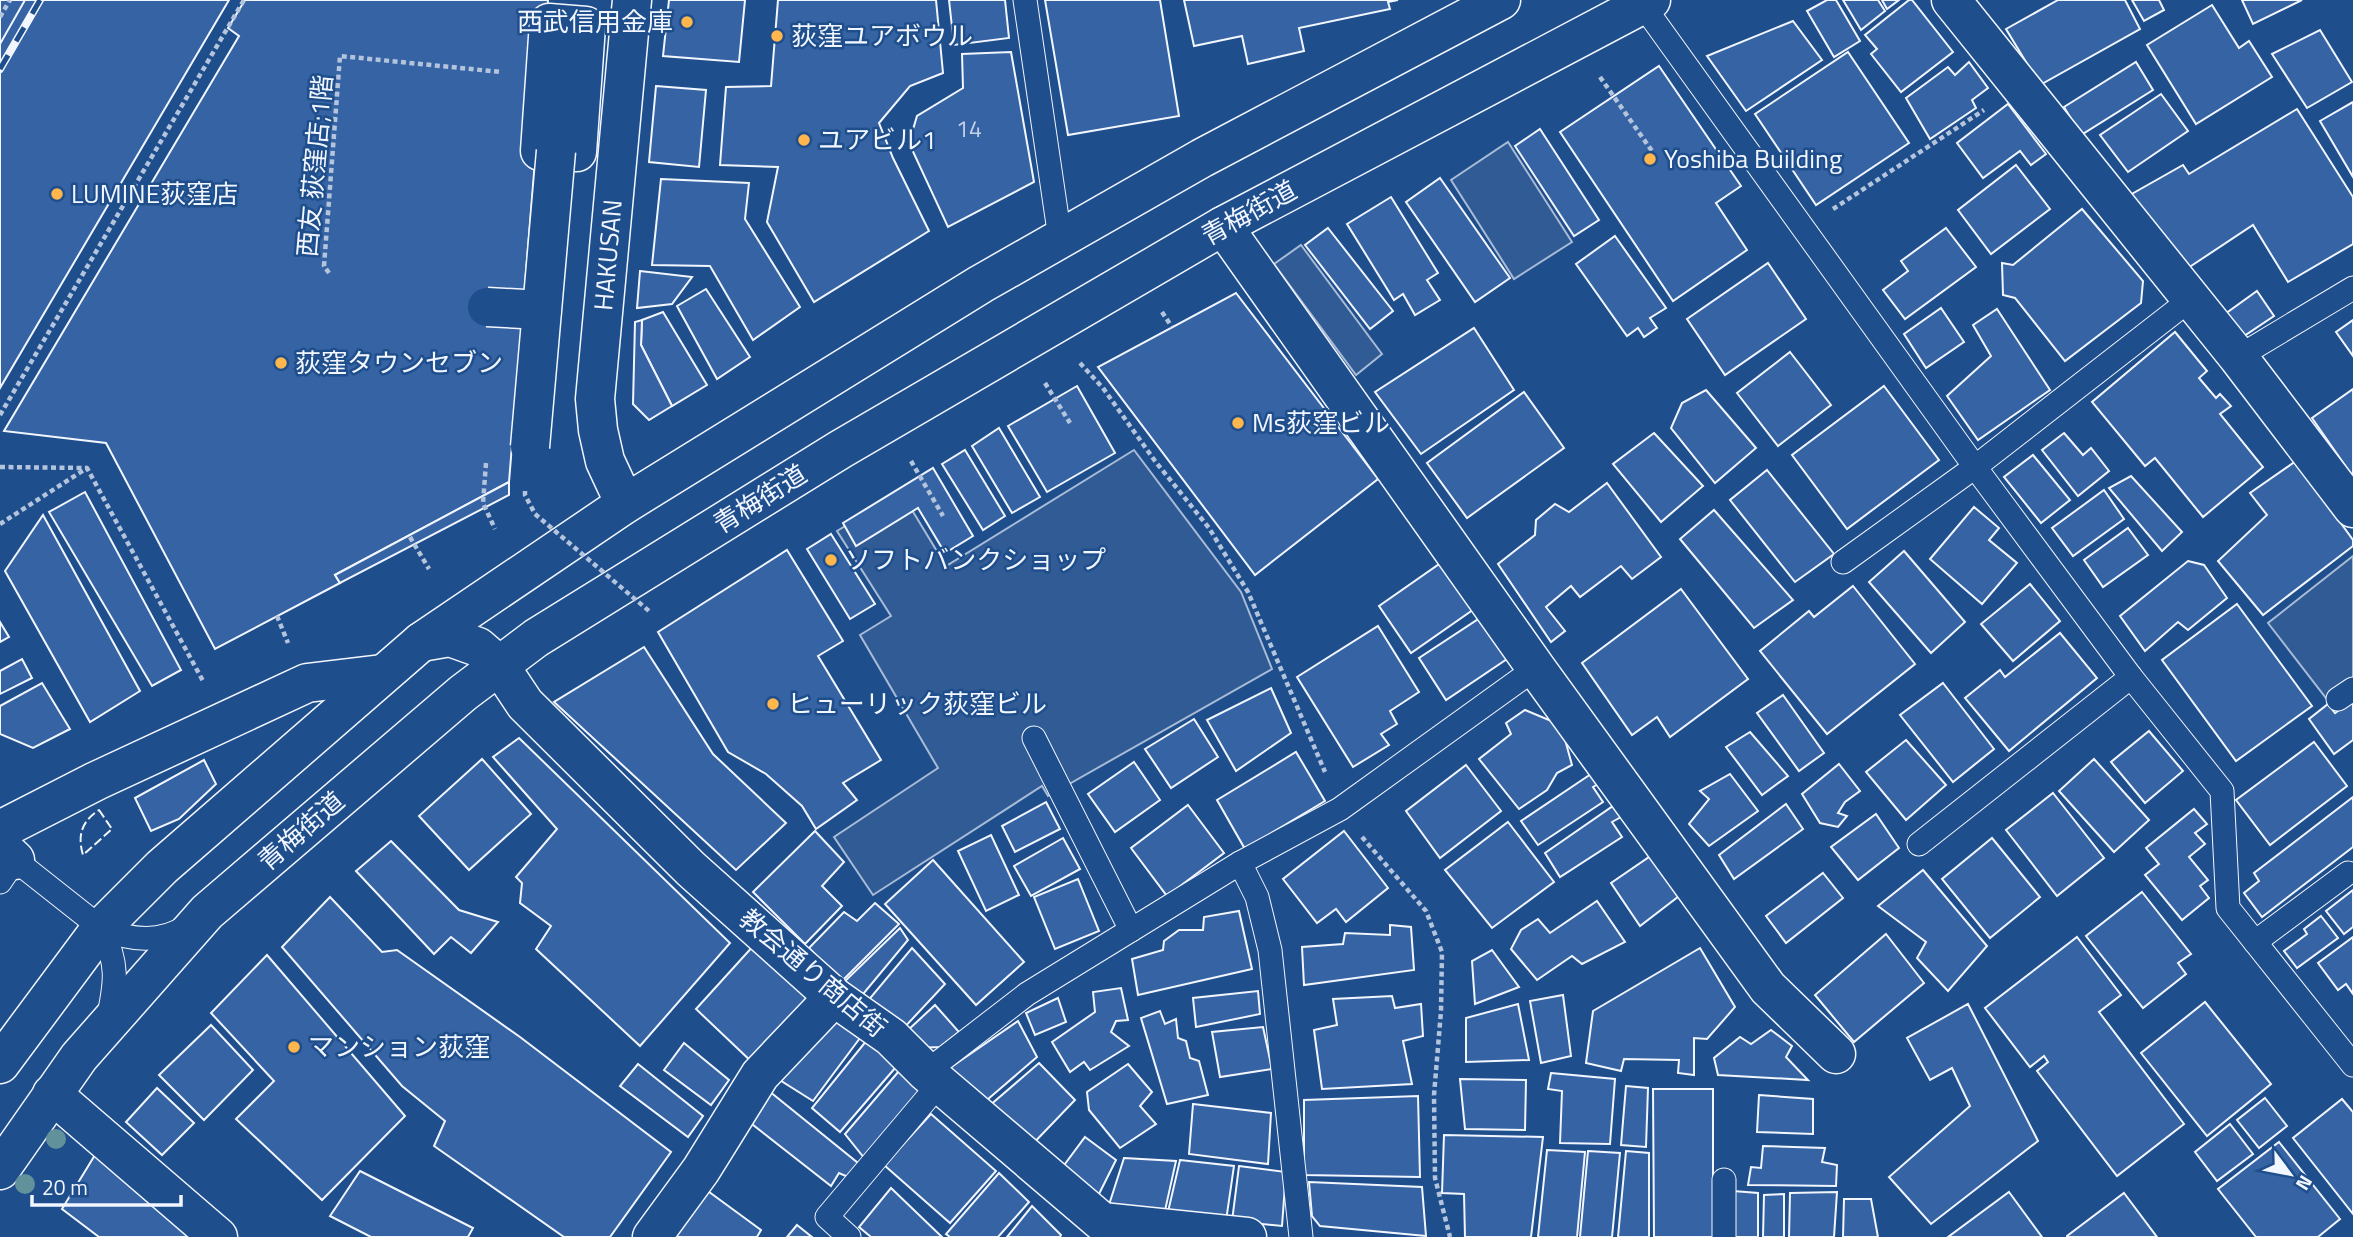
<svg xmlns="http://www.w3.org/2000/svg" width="2353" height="1237" font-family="'Titillium Web','Noto Sans JP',sans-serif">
<rect width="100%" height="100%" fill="#1f4e8c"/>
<g fill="#305b95" stroke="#a8bbd7" stroke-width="2">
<polygon points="1508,142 1572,242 1514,279 1451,180"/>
<polygon points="1301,245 1382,354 1356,375 1274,264"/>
<polygon points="1134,450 1241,592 1272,669 1048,796 1042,786 873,895 834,837 938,768 860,635 891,616 837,531 901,492 946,566"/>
<polygon points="2353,556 2353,678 2326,698 2268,623"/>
</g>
<g fill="#3563a3" stroke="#f2f6ff" stroke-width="2">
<polygon points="0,0 229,0 0,388"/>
<polygon points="0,0 25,0 0,44"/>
<polygon points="245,0 548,0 509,482 335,575 340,583 215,649 106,443 4,431 239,36 228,28"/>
<polygon points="669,0 745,0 739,62 663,56"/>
<polygon points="778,0 936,0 943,73 910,86 879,123 893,158 929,231 814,302 767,222 778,167 720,165 726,87 771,86"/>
<polygon points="949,0 1005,0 1009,38 954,45"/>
<polygon points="1045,0 1160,0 1179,116 1068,135"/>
<polygon points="1184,0 1398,0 1388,2 1390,9 1299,28 1304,51 1248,64 1242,36 1194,46"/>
<polygon points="1827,0 1836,0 1860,41 1834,57 1807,11"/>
<polygon points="1843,0 1878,0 1885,11 1861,30"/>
<polygon points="1882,0 1899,0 1887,9"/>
<polygon points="1909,0 1912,0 1953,52 1901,92 1871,54 1877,49 1865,35"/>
<polygon points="2058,0 2125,0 2140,29 2040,85 2006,29"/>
<polygon points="2132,0 2159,0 2164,10 2144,21"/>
<polygon points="2242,0 2302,0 2253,24"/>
<polygon points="2212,5 2239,48 2249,41 2272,77 2196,124 2147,45"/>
<polygon points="1793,21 1822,60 1746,111 1707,56"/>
<polygon points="2320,30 2352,82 2307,108 2272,54"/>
<polygon points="1011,52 1034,182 948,227 909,143 917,116 963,88 962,54"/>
<polygon points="1848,52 1909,143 1816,205 1755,114"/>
<polygon points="1969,62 1988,88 1972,100 1976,108 1930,139 1906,98 1948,67 1955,75"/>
<polygon points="2136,62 2153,90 2081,135 2064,107"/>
<polygon points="1659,66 1741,186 1716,203 1747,250 1673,301 1560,132"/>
<polygon points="656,86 706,90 699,167 649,162"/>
<polygon points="2161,94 2188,131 2128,172 2100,135"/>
<polygon points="2353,102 2353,177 2320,121"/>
<polygon points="2008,104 2046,154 2031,165 2020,151 1983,178 1957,143"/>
<polygon points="2297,109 2353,197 2353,244 2288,282 2253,225 2188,268 2130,195 2183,165 2189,174"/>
<polygon points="1540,129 1599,220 1574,236 1515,146"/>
<polygon points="2016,165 2050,209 1991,254 1958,210"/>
<polygon points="1440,178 1510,278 1475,302 1406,202"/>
<polygon points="661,179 749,183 745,219 800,307 753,340 710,266 652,265"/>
<polygon points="1391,197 1438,273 1427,280 1440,300 1415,315 1403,294 1394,300 1347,224"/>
<polygon points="2082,209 2143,281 2141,303 2065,361 2015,298 2003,295 2002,263 2013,265"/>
<polygon points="1328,228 1393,311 1370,329 1305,245"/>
<polygon points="1946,228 1976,267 1905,319 1883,290 1908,271 1901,261"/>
<polygon points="1615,236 1666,308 1650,318 1657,328 1644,337 1638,328 1627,336 1576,264"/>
<polygon points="1768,263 1806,319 1725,375 1687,319"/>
<polygon points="640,271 692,277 672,304 637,308"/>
<polygon points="706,289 750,357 717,379 677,306"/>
<polygon points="2257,291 2274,316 2241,338 2225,314"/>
<polygon points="1236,293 1378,479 1255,575 1098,367"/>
<polygon points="1941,308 1964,342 1926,368 1904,334"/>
<polygon points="1997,309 2050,390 1978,440 1947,396 1991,356 1973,325"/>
<polygon points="663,312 707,385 672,406 641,345 642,320"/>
<polygon points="642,320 641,345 672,406 649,420 633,404 635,322"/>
<polygon points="2353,320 2353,356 2336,332"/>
<polygon points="1474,328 1514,390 1421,454 1375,392"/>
<polygon points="2175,332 2207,371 2199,378 2216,398 2220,394 2231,406 2220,414 2263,467 2203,517 2155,458 2145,466 2092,402"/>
<polygon points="1790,352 1831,405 1778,446 1737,393"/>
<polygon points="1077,386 1115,453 1047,492 1008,426"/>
<polygon points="1884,386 1939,460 1847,529 1792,455"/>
<polygon points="2353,389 2353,477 2312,418"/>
<polygon points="1706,390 1756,448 1715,483 1671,428 1682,403"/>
<polygon points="1524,392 1564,448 1467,518 1427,463"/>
<polygon points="999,428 1040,497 1012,513 972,446"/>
<polygon points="1654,433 1703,486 1661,522 1613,464"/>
<polygon points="2064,433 2083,455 2091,448 2109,471 2078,496 2042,450"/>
<polygon points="965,450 1005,516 983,530 942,464"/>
<polygon points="2033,455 2070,500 2041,523 2004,477"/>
<polygon points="2296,461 2353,540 2353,546 2263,615 2218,561 2267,515 2250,493"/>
<polygon points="933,468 973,536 945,553 918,508 856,546 843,523"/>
<polygon points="1767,470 1834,554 1795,582 1730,500"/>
<polygon points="2131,476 2182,532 2162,551 2109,488"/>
<polygon points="509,482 509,495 340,583 335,575"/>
<polygon points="1607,483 1661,557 1632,579 1621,566 1580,597 1571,586 1546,607 1565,631 1551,642 1498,564 1535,535 1536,520 1555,504 1569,512"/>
<polygon points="2104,490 2124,519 2073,556 2052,528"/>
<polygon points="85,492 181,670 152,686 49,512"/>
<polygon points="1974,507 1999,528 1989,540 2017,563 1982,604 1930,559"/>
<polygon points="1714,510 1793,600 1754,628 1680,539"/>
<polygon points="43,515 140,691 90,722 5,571"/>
<polygon points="2128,528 2148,555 2103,587 2084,560"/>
<polygon points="831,534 875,604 850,619 807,549"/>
<polygon points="787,550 843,641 818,656 881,760 843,783 857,800 816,829 802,806 766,774 728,752 658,632"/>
<polygon points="1904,551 1965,622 1931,653 1869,582"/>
<polygon points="1445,560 1477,607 1411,653 1379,606"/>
<polygon points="2188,561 2204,565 2227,598 2188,630 2178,622 2145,651 2120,616"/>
<polygon points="2030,584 2060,621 2013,661 1981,624"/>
<polygon points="1853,586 1915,664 1827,734 1760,651 1809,611 1814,617"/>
<polygon points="1681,589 1748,679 1670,737 1657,717 1632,735 1582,663"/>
<polygon points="2237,604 2312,706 2236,761 2162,660"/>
<polygon points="1483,616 1510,657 1446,700 1419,658"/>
<polygon points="0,622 9,637 0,642"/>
<polygon points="1378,626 1419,692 1390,711 1397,724 1381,734 1389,745 1353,767 1297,677"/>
<polygon points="2060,633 2097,678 2009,751 1965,698 2000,670 2005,677"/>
<polygon points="644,647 713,754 786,823 736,870 554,702"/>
<polygon points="22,659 32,678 0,694 0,671"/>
<polygon points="42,683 70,729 33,748 0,734 0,706"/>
<polygon points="1943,683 1994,749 1953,782 1900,715"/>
<polygon points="1271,688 1291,733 1236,771 1207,720"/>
<polygon points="1783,695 1824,753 1799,771 1757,713"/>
<polygon points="2353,700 2353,740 2334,754 2309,719 2328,704 2335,713"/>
<polygon points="1525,710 1561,725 1572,765 1557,773 1547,790 1519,809 1479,759 1511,734 1506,723"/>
<polygon points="1194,719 1218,757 1171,788 1145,749"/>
<polygon points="2149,731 2183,771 2145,803 2111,762"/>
<polygon points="1750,732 1788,776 1762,795 1726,747"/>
<polygon points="519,738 730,943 640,1046 536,949 551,926 520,903 522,883 516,877 557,829 493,757"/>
<polygon points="1906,740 1946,785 1906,820 1866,772"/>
<polygon points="2314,742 2347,786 2270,845 2236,800"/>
<polygon points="1296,752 1325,801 1245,849 1217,800"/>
<polygon points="482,759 531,814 469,870 419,816"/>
<polygon points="2094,759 2149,820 2114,852 2059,791"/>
<polygon points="204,760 216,784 179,819 151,831 135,798"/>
<polygon points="1134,762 1160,800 1115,832 1088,794"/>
<polygon points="1839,764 1860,791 1845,802 1838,813 1847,816 1838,827 1820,823 1802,794"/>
<polygon points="1466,765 1501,811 1440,858 1406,811"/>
<polygon points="1591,774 1600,783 1593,787 1603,802 1538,845 1521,821"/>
<polygon points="1730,774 1758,811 1709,846 1689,824 1709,799 1700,791"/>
<polygon points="2053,793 2104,858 2057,896 2006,830"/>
<polygon points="2353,797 2353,847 2262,917 2244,893 2259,881 2254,873"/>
<polygon points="1046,802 1060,829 1015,852 1002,826"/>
<polygon points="1786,804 1803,829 1734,879 1719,855"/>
<polygon points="1188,805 1224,853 1167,896 1131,848"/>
<polygon points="1613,806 1621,817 1612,822 1622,837 1560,877 1545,853"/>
<polygon points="2194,809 2207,824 2195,833 2205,844 2189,857 2208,880 2200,886 2209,898 2182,920 2145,875 2159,864 2146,848"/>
<polygon points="1876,814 1899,848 1858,880 1831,847"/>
<polygon points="1508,822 1554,882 1492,928 1445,870"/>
<polygon points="815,831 844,862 822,886 842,906 805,944 753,892"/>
<polygon points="1344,831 1388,888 1346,922 1336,909 1317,923 1283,879"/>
<polygon points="991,835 1019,895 986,911 958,851"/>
<polygon points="1063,838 1080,869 1031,896 1014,866"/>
<polygon points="1992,838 2040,897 1990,938 1942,879"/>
<polygon points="391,841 459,910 498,922 471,953 451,937 434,954 356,871"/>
<polygon points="1655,853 1683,893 1640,926 1611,883"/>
<polygon points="933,860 1024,962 976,1005 885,904"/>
<polygon points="1923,870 1987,946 1948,991 1917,958 1926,942 1878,906"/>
<polygon points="1823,873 1843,898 1786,943 1766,916"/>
<polygon points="1078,879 1099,931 1055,949 1034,897"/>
<polygon points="2353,890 2353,927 2344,934 2326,911"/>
<polygon points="2142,892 2191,954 2178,963 2186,974 2143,1008 2086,936"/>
<polygon points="330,897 382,952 397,950 520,1037 671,1152 610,1237 564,1237 434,1146 445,1121 402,1086 282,947"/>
<polygon points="1597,901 1625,942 1582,964 1572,956 1537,980 1511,949 1521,930 1538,919 1550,933"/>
<polygon points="875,903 899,924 841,982 809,948 844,912 857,921"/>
<polygon points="1239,911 1252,969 1138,995 1132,959 1163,950 1164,941 1179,930 1203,930 1204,917"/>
<polygon points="2321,916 2338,938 2297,968 2284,951 2307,934 2304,929"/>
<polygon points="1390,925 1411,927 1414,970 1304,985 1302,947 1343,944 1345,933 1390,935"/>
<polygon points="900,928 908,940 859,999 843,983"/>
<polygon points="1886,934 1924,983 1854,1042 1815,995"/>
<polygon points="2077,937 2121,995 2099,1012 2184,1124 2117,1176 2037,1071 2048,1062 2044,1056 2030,1067 1985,1008"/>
<polygon points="2353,937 2353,994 2346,984 2338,990 2318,963"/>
<polygon points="755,944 815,1004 754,1064 696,1009"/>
<polygon points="912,948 945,984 901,1031 866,1003"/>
<polygon points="1700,948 1735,1007 1707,1039 1694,1038 1694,1075 1678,1073 1679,1060 1624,1059 1621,1071 1586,1063 1593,1011"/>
<polygon points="1492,950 1519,987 1475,1004 1472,961"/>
<polygon points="267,955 405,1116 322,1200 236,1119 274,1081 211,1013"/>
<polygon points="1121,988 1128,1020 1116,1021 1111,1032 1129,1046 1090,1070 1084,1062 1070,1072 1052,1042 1095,1012 1093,992"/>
<polygon points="1258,991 1260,1014 1196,1027 1193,998"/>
<polygon points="1563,995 1571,1056 1541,1063 1530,1001"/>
<polygon points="1392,996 1395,1008 1421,1004 1423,1036 1403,1041 1412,1084 1322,1089 1314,1030 1337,1025 1333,999"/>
<polygon points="1058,998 1066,1022 1035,1035 1026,1013"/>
<polygon points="2205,1002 2271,1084 2207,1136 2141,1053"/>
<polygon points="1518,1004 1529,1060 1466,1062 1466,1018"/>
<polygon points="1968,1004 2038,1141 1931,1224 1889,1177 1970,1106 1952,1068 1930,1080 1907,1038"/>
<polygon points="935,1005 959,1032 940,1047 916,1048 907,1031"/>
<polygon points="1160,1011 1165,1024 1176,1019 1178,1038 1186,1041 1190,1058 1199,1061 1208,1095 1167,1104 1141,1018"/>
<polygon points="829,1014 860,1038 813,1101 775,1077"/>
<polygon points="1018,1021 1037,1057 980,1106 944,1072"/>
<polygon points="211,1025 253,1070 204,1120 159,1075"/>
<polygon points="1263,1027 1272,1069 1220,1077 1212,1032"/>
<polygon points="1771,1030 1792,1046 1786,1057 1808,1080 1718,1075 1714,1058 1740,1037 1751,1044"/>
<polygon points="867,1040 896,1067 840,1132 812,1108"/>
<polygon points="684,1043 729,1080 711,1105 664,1070"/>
<polygon points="1039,1063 1075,1100 1025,1152 981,1113"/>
<polygon points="638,1064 703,1116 688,1137 620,1086"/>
<polygon points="1128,1064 1152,1092 1140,1106 1156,1124 1120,1148 1089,1110 1087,1092"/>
<polygon points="899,1071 923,1091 865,1159 845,1134"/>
<polygon points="1551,1073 1615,1079 1610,1144 1560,1143 1562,1091 1548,1089"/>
<polygon points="1460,1079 1526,1080 1525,1130 1465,1129"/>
<polygon points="1626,1086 1648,1088 1646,1147 1621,1145"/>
<polygon points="157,1088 194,1123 162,1155 126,1122"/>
<polygon points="1653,1089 1713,1089 1713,1237 1654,1237"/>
<polygon points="769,1091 858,1163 848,1177 839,1173 831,1186 748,1121"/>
<polygon points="1759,1095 1813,1099 1813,1134 1757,1132"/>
<polygon points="1418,1096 1420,1177 1304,1175 1304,1100"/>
<polygon points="2265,1098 2287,1126 2259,1148 2237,1120"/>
<polygon points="2342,1099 2353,1112 2353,1214 2293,1138"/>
<polygon points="1193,1104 1271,1113 1268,1164 1189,1154"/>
<polygon points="931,1114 996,1171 950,1223 884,1165"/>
<polygon points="2230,1124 2253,1154 2217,1181 2195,1152"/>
<polygon points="1444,1135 1543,1137 1531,1237 1465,1237 1464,1194 1442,1193"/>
<polygon points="1085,1137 1116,1160 1098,1196 1062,1168"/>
<polygon points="2279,1142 2340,1219 2318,1237 2256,1237 2218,1189"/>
<polygon points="1763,1146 1825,1148 1822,1162 1837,1165 1836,1186 1748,1185 1751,1167 1761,1168"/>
<polygon points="98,1150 194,1237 99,1237 62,1209"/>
<polygon points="1547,1150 1585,1152 1577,1237 1538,1237"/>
<polygon points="1588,1151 1620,1153 1612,1237 1580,1237"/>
<polygon points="1626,1151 1649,1153 1649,1237 1618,1237"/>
<polygon points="1124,1158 1176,1161 1164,1215 1107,1211"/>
<polygon points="1180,1160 1234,1166 1226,1221 1167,1216"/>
<polygon points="1239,1166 1286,1172 1282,1226 1232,1221"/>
<polygon points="360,1171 473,1228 468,1237 371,1237 330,1216"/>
<polygon points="999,1173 1029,1202 998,1237 950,1237 946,1234"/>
<polygon points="1309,1182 1422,1187 1426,1236 1320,1226 1312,1216"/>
<polygon points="701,1186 761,1230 757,1237 664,1237"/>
<polygon points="891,1188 942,1237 871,1237 859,1227"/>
<polygon points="1733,1191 1758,1193 1758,1237 1732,1237"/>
<polygon points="1837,1192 1834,1237 1789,1237 1790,1193"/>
<polygon points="2009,1192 2042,1237 1948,1237"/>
<polygon points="2124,1193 2157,1237 2067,1237 2067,1236"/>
<polygon points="1784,1194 1784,1237 1763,1237 1764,1195"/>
<polygon points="1844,1199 1871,1199 1878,1237 1843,1237"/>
<polygon points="1032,1206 1061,1235 1060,1237 1007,1237"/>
<polygon points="797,1225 812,1237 787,1237"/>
</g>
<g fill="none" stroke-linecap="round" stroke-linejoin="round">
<g stroke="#f2f6ff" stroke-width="25">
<g id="lane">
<polyline points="1025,0 1060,238"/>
<polyline points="1642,4 1975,467 2131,677 2222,791 2228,908 2353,1065"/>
<polyline points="2238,357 2353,288"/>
<polyline points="1843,562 1975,467 2191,299"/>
<polyline points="2338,699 2353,689"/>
<polyline points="1034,738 1131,930"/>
<polyline points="1919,844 2131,677"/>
<polyline points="1240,863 1257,897 1270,950 1301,1237"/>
<path d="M0 882 15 860 101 928C129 940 161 944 187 926"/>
<path d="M101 928C119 964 116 982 108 1020"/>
<polyline points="2255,942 2348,873"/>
<polyline points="926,1072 1027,994 1240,863 1340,809 1536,668"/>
<polyline points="849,1237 827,1217 940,1083"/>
<polyline points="1724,1237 1724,1180"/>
</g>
</g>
<g stroke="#f2f6ff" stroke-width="41">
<g id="street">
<polyline points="1951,0 2238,357 2353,508"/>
<polygon points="549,23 586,26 577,152 540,151"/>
<polyline points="1223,226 1536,668 1768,988 1836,1054"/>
<polyline points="625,504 605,461 598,430 595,399 632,0"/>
<polyline points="421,642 450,637 478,647 499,665 525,704 691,869 834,997 891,1037 926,1072 1102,1222 1247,1237"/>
<polyline points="0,830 96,781 307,683 382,674"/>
<polyline points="0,846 15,860"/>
<polyline points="52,1094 218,1237"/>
<polyline points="652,1237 701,1170 760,1075 834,997"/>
</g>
</g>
<g stroke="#f2f6ff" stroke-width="41">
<g id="primary">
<polyline points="0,1064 101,928 162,867 421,642 625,504 981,284 1202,158 1501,0"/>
<polyline points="0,1170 79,1057 207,912 463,693 536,638 841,449 1223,226 1651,0"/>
</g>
</g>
<g stroke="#b3c4dc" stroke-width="4.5" stroke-dasharray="5 3.5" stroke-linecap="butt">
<polyline points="0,17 10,0"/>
<polyline points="1600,77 1652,151"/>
<polyline points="1833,209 1984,110"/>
<polyline points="329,273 324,266 340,56 501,72"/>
<polyline points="1162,312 1172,327"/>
<polyline points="1080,363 1103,388 1155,461 1209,528 1248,592 1325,772"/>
<polyline points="1045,383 1070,423"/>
<polyline points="0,415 244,0"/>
<polyline points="911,461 943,516"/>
<polyline points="486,463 483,503 495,529"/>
<polyline points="0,467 87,468"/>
<polyline points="525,491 525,495 534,512"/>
<polyline points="0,524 87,468 203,681"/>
<polyline points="410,537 429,569"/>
<polyline points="277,616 288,643"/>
<polyline points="1362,837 1426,911 1442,952 1441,1011 1434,1095 1435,1178 1450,1237"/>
</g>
<use href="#lane" stroke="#1f4e8c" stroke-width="23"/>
<use href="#street" stroke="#1f4e8c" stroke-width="38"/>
<use href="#primary" stroke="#1f4e8c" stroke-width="38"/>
<g stroke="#f2f6ff" stroke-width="8">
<polyline id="rail" points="0,69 40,0"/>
</g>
<use href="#rail" stroke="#1f4e8c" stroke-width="5" stroke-dasharray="16" stroke-linecap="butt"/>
<g stroke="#f2f6ff" stroke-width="41" stroke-linecap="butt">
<g id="street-bridge">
<polyline points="487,307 542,310"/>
<polyline points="530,447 556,151"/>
</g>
</g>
<polyline stroke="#b3c4dc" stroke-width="4.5" stroke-dasharray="5 3.5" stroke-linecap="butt" points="535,514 649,611"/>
<use href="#street-bridge" stroke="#1f4e8c" stroke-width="38"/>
<path stroke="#f2f6ff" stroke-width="2" stroke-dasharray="9 3.5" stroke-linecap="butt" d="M99 810 112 829 83 855C77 835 82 821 99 810Z"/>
</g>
<g fill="#61919a">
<circle cx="56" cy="1139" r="10"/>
<circle cx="25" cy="1184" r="10"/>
</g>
<g fill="#ffb74d" stroke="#1f4e8c" stroke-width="2.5">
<circle cx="687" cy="22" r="7"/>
<circle cx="777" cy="36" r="7"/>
<circle cx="804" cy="140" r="7"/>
<circle cx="1650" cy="159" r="7"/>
<circle cx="57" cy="194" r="7"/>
<circle cx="281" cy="363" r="7"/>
<circle cx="1238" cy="423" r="7"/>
<circle cx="831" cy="560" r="7"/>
<circle cx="773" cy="704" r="7"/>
<circle cx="294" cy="1047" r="7"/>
</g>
<g text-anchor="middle" stroke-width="5" stroke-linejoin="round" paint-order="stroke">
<g font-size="23" fill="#c3d1e8">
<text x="969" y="137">14</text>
</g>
<g font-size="26" fill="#f2f6ff" stroke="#1f4e8c" text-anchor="start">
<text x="673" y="31" text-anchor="end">西武信用金庫</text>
<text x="791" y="45">荻窪ユアボウル</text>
<text x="818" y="149">ユアビル1</text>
<text x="1664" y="168">Yoshiba Building</text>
<text x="71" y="203">LUMINE荻窪店</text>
<text x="295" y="372">荻窪タウンセブン</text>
<text x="1252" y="432">Ms荻窪ビル</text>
<text x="845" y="569">ソフトバンクショップ</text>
<text x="787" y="713">ヒューリック荻窪ビル</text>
<text x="308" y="1056">マンション荻窪</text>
</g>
<g font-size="26" fill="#f2f6ff" stroke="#1f4e8c">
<text transform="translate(315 166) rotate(-85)" y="9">西友 荻窪店;1階</text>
<text transform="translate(1249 213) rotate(-29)" y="9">青梅街道</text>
<text transform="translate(608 255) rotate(-85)" y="9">HAKUSAN</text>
<text transform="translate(760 499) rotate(-32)" y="9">青梅街道</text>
<text transform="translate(301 831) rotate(-41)" y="9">青梅街道</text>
<text transform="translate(813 973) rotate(40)" y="9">教会通り商店街</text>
</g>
</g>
<g transform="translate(2290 1174) rotate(122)" stroke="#1f4e8c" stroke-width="5" paint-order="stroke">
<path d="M0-5L12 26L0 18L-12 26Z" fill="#f2f6ff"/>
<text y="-10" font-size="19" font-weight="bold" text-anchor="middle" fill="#f2f6ff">N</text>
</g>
<path d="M32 1195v10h149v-10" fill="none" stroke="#f2f6ff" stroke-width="3.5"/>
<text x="42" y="1195" font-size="21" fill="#f2f6ff" stroke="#1f4e8c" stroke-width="5" paint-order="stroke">20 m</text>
</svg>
